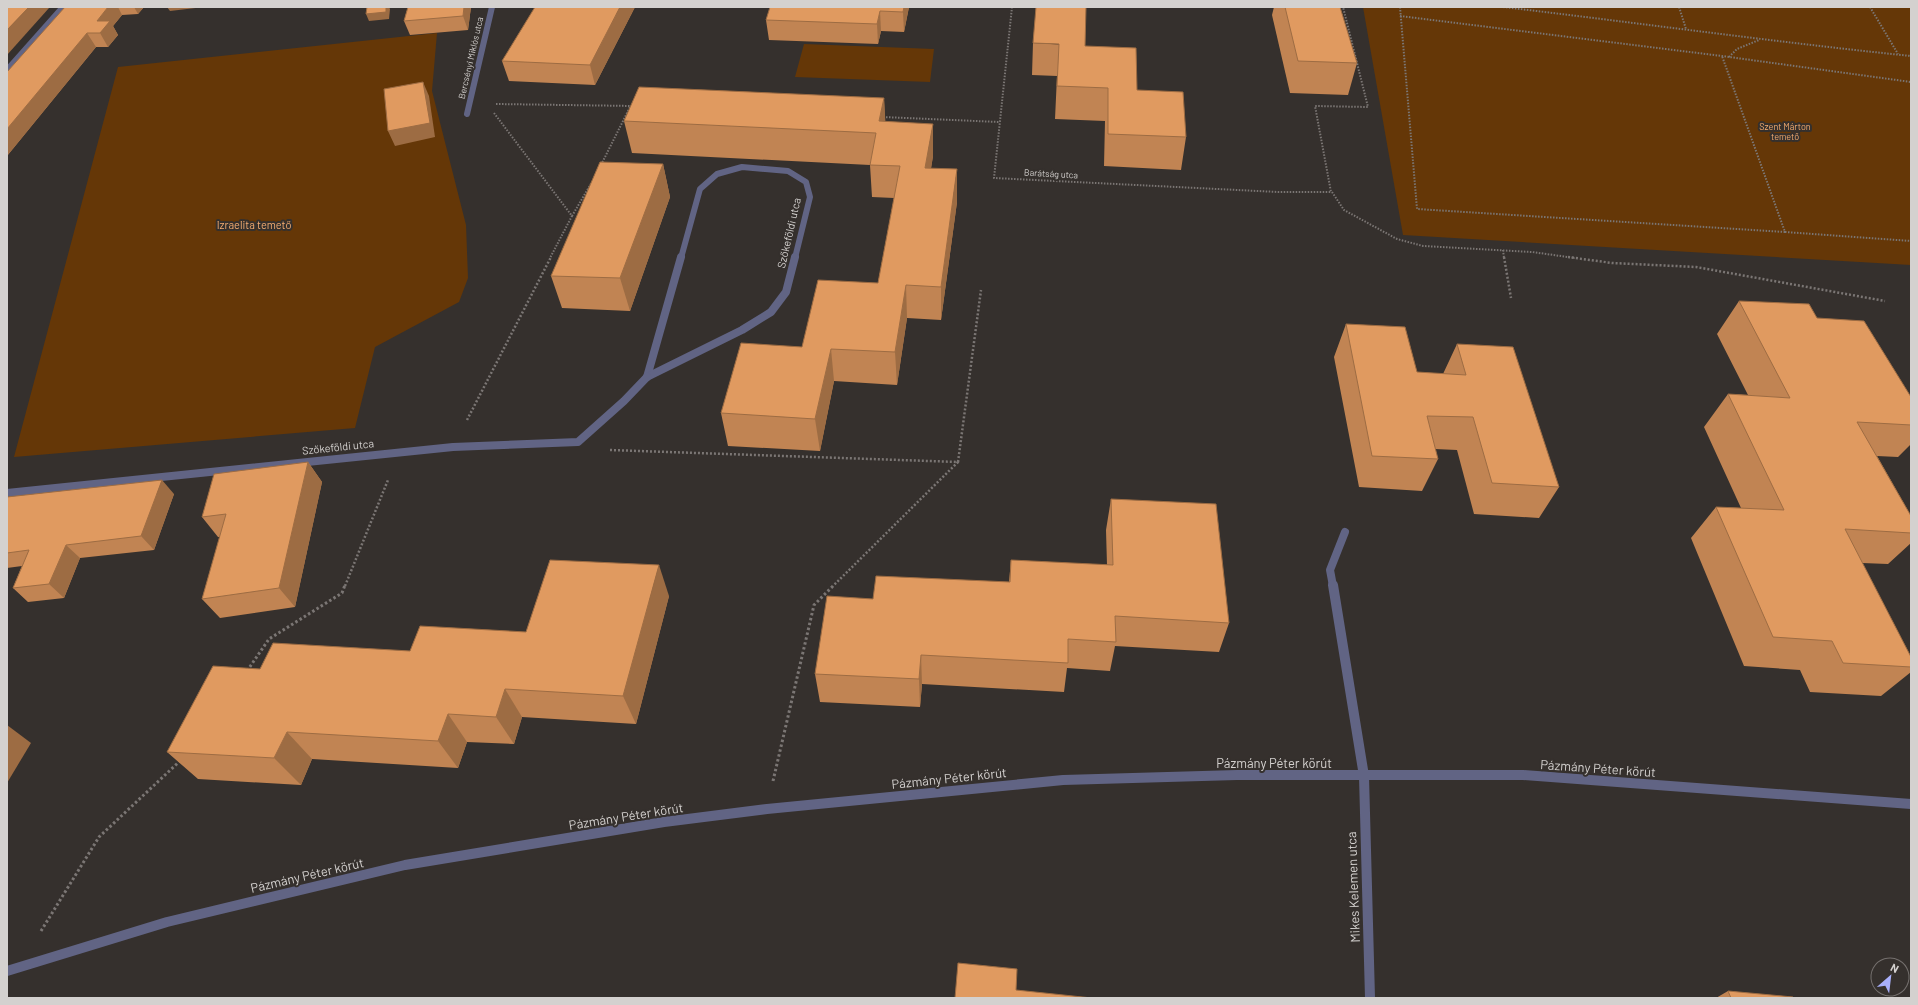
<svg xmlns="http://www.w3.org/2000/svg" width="1918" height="1005" font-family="Barlow,sans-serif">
<rect width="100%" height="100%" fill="#35302d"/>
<g fill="#653707">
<polygon points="1363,7 1911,7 1911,265 1403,235"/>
<polygon points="437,33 432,91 466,225 468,278 459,302 375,347 355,428 14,457 118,67"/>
<polygon points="804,44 934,49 930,82 795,77"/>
</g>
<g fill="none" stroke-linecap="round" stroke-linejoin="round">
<g stroke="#7b7674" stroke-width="2" stroke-dasharray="1.5 1.5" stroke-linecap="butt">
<polyline points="1012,7 994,178 1278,192 1331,192 1315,106 1368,107 1343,7"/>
<polyline points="1400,7 1417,209 1785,232 1722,56"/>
<path d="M1503 7C1639 23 1775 42 1911 56"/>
<polyline points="1679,7 1686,29"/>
<polyline points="1870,7 1898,54"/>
<polyline points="1400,16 1722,56 1911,82"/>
<polyline points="1729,57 1737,49 1759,40"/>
<polyline points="496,104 633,106"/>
<polyline points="494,113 572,216 550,258"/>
<polyline points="883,117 999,122"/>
<polyline points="601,165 630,107"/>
<polyline points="1332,192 1344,210 1397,239 1423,246 1532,252 1575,258"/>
<polyline points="572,216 592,182"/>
<polyline points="1785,232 1911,241"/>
<polyline points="1503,250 1504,258"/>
</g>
<g stroke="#7b7674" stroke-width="2.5" stroke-dasharray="2 2" stroke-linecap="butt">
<polyline points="1504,257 1511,298"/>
<polyline points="1568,257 1612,263 1696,267 1885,301"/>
<polyline points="467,420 551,257"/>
<polyline points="610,450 958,462 833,586"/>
<polyline points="958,462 981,290"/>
<polyline points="345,586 388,480"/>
</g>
<g stroke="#7b7674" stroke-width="3" stroke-dasharray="2.5 2.5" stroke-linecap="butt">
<polyline points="247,671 269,639 342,593 345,585"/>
<polyline points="773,781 814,605 834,585"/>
<polyline points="41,931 99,837 181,760"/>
</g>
<g stroke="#616484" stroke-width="6">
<polyline points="7,70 63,7"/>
<polyline points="467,114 492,7"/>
<polyline points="681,258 700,189 717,174 742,167 788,171 806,182 810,197 795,258"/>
</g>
<g stroke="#616484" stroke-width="8">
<polyline points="647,377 681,257"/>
<polyline points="647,377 742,330 771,312 786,292 795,257"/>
<polyline points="7,493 453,447 578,442 624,401 647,377"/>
<polyline points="1333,586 1330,570 1345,532"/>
</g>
<g stroke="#616484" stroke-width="10">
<polyline points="1333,585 1364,776 1370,998"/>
<polyline points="7,971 167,922 405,865 664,822 767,809 1063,780 1237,775 1523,775 1911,804"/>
</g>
</g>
<g fill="#c18453">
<polygon points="65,7 144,7 138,14 122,15 113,26 118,35 108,47 96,47 7,156 7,72"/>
<polygon points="408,7 471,7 468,30 410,35 404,21"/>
<polygon points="635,7 595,85 509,81 502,61"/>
<polygon points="909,7 904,32 881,31 878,44 769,40 766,20"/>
<polygon points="1274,7 1340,7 1357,63 1348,95 1290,93 1272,15"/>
<polygon points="1033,43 1085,46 1137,90 1186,137 1181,170 1104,166 1105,121 1055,119 1057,76 1032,75"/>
<polygon points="884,98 885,122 933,156 931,168 957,202 941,320 907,318 897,385 834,381 820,451 728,446 721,413 802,347 878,283 894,198 872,197 870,165 632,153 624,121"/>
<polygon points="663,164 670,197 630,311 562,308 551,276"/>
<polygon points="1739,301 1817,318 1911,397 1911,444 1898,457 1877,456 1911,516 1911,543 1888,564 1862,563 1911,657 1911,672 1881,696 1810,692 1800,670 1744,666 1691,538 1716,507 1741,508 1704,427 1728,394 1748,395 1717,334"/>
<polygon points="1346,324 1417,372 1443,374 1457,344 1559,487 1539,518 1474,514 1457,450 1435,449 1438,459 1422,491 1359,487 1334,357"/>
<polygon points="308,462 322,482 295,607 220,618 202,599 220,537 218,537 202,517"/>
<polygon points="174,494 154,550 80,558 64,598 28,602 13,588 22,566 7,568 7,497"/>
<polygon points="1111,499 1229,623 1219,652 1115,646 1110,671 1067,668 1064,692 922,684 920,707 820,702 815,674 1009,582 1011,560 1107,565 1106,530"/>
<polygon points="669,596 636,724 522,717 514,744 467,742 458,768 312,759 301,785 198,779 167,752 260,669 410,651 526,632"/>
<polygon points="1728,991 1793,998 1716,998"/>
</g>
<g fill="#9d6c43">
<polygon points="29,7 48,7 49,8 7,55 7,30"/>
<polygon points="108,7 118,7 122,15 113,26 118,35 108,47 100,33 97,21"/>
<polygon points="134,7 144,7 138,14"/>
<polygon points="167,7 204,7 170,11"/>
<polygon points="386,7 389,7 390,9 389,19 369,21 366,14"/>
<polygon points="464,7 471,7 468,30 463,16"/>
<polygon points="620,7 635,7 595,85 590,65"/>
<polygon points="904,7 909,7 904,32 903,12"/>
<polygon points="880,11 881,31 878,44 877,24"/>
<polygon points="87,33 96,47 7,156 7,129"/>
<polygon points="423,82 429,96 435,137 395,146 388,131"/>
<polygon points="884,98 886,131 879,121"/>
<polygon points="933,124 933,156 926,200 925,168"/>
<polygon points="663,164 670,197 630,311 620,278"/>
<polygon points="957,169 957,202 941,320 941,287"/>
<polygon points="906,285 907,318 897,385 895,352"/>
<polygon points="831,349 834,381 820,451 815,419"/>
<polygon points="308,462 322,482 295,607 279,588"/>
<polygon points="162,480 174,494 154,550 141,536"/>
<polygon points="66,545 80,558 64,598 49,584"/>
<polygon points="659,565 669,596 636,724 623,696"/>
<polygon points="921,655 922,684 920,707 919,679"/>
<polygon points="505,689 522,717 514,744 496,717"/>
<polygon points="448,714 467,742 458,768 438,741"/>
<polygon points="7,725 31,743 7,783"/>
<polygon points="287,732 312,759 301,785 274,758"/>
</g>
<g fill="#e09a60" stroke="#9d6c43">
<polygon points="7,7 29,7 7,30"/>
<polygon points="65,7 108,7 97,21 110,21 100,33 87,33 7,129 7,72"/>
<polygon points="367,7 386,7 386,12 366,14"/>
<polygon points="408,7 464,7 463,16 404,21"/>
<polygon points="535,7 620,7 590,65 502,61"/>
<polygon points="770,7 904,7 903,12 880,11 877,24 766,20"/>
<polygon points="1036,7 1086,7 1085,46 1136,48 1137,90 1183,92 1186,137 1108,134 1108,88 1057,86 1059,44 1033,43"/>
<polygon points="1285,7 1340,7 1357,63 1298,61"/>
<polygon points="423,82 430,123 388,131 384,89"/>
<polygon points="639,87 884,98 879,121 933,124 925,168 957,169 941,287 906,285 895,352 831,349 815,419 721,413 741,343 802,347 818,280 878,283 900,166 870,165 876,133 624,121"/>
<polygon points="600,162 663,164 620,278 551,276"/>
<polygon points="1739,301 1809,304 1817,318 1864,321 1911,397 1911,425 1857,422 1911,516 1911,533 1845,529 1911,657 1911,667 1843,663 1832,641 1773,637 1716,507 1784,510 1728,394 1790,398"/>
<polygon points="1346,324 1405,327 1417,372 1466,375 1457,344 1513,347 1559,487 1492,483 1473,417 1427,416 1438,459 1372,456"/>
<polygon points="308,462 279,588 202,599 226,514 202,517 214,474"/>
<polygon points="162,480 141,536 66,545 49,584 13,588 29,550 7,553 7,497"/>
<polygon points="1111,499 1216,504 1229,623 1115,616 1116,642 1068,639 1068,663 921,655 919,679 815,674 827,596 873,599 876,576 1010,582 1011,560 1113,565"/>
<polygon points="550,560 659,565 623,696 505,689 496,717 448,714 438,741 287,732 274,758 167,752 213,666 260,669 273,643 410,651 420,626 526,632"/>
<polygon points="958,963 1017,969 1016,990 1092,998 955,998"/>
<polygon points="1728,991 1793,997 1793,998 1731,998"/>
</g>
<g text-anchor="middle" stroke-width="4" stroke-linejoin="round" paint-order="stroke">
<g font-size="9" fill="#d4d1cf" stroke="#35302d">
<text transform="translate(471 58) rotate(-77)" y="3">Bercsényi Miklós utca</text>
<text transform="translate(1051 174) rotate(3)" y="3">Barátság utca</text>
</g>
<g font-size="9" fill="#f5ad71" stroke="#35302d">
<text x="1785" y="130">Szent Márton<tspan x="1785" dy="10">temető</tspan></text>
</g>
<g font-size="11" fill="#f5ad71" stroke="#35302d">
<text x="254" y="229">Izraelita temető</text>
</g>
<g font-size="11" fill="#d4d1cf" stroke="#35302d">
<text transform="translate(789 233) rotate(-77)" y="4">Szőkeföldi utca</text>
<text transform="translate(338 447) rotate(-6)" y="4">Szőkeföldi utca</text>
</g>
<g font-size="13" fill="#d4d1cf" stroke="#35302d">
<text x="1274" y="768">Pázmány Péter körút</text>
<text transform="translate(1598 768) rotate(4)" y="5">Pázmány Péter körút</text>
<text transform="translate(949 778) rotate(-6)" y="5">Pázmány Péter körút</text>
<text transform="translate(626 816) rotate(-9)" y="5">Pázmány Péter körút</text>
<text transform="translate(307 875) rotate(-13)" y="5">Pázmány Péter körút</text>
<text transform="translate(1353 887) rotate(-92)" y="5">Mikes Kelemen utca</text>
</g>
</g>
<rect width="1918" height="1005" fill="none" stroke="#d4d1cf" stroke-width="16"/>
<g transform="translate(1890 977) rotate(28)"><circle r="19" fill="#35302d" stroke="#75706e"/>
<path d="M0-3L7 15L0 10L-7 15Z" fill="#a9b0fc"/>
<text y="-6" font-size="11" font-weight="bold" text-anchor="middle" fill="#d4d1cf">N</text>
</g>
</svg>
